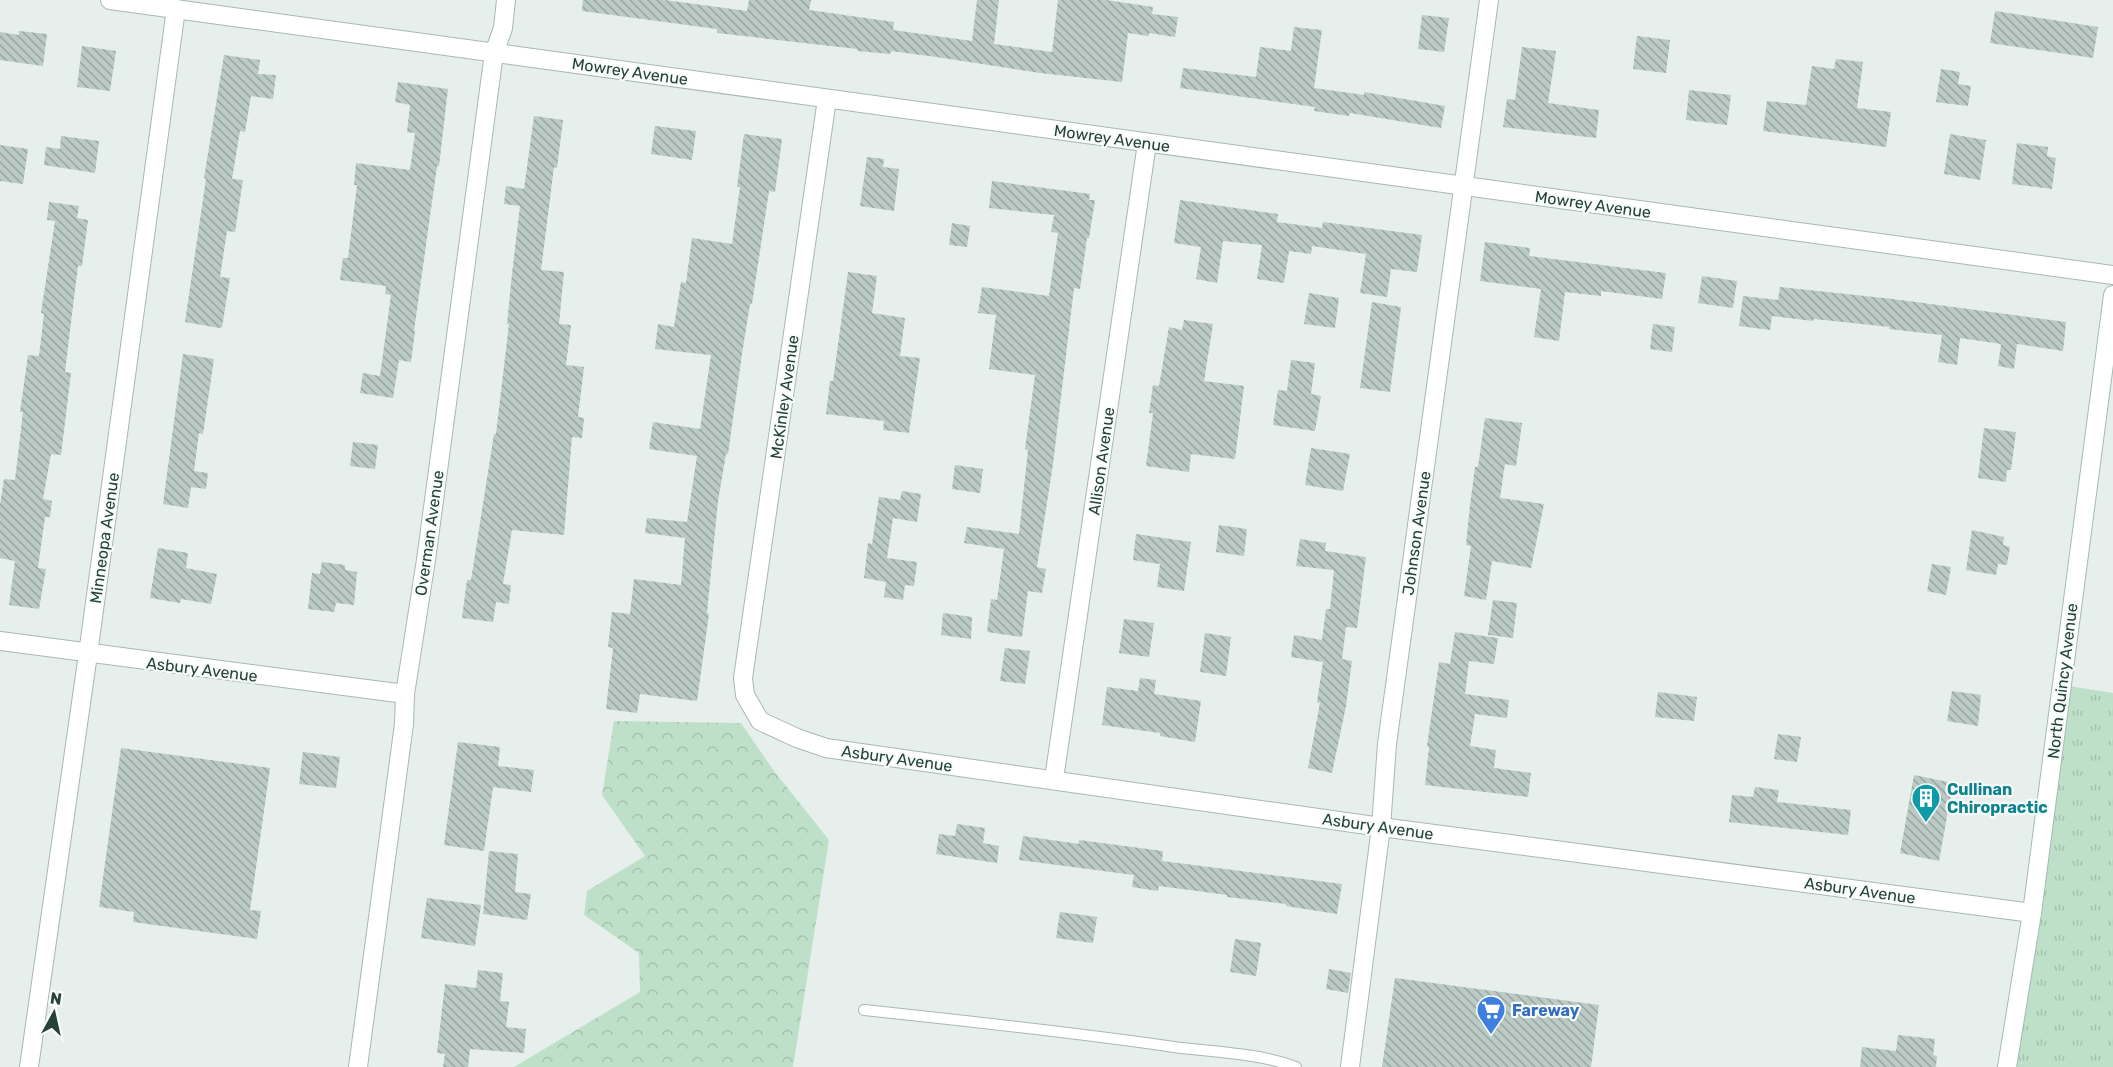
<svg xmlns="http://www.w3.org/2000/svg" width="2113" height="1067" font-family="Rubik,sans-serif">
<defs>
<pattern id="grass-tufts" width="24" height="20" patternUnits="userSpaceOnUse" patternTransform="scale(1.5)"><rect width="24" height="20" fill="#bfe0c8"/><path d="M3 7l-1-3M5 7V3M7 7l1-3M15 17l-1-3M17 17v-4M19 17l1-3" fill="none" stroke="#a4c1ad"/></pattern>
<pattern id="forest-crowns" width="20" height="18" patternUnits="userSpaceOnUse" patternTransform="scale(1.5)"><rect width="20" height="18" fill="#bfe0c8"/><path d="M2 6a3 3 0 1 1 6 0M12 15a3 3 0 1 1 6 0" fill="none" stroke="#a4c1ad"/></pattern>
<pattern id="building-back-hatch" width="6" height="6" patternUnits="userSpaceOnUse" patternTransform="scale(1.5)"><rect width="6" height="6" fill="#bbcac4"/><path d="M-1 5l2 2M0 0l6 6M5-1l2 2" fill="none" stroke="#98a6a0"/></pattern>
</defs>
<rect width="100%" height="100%" fill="#e6efeb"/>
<polygon fill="url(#grass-tufts)" points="2062,685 2113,693 2113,1067 2007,1067"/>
<polygon fill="url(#forest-crowns)" points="614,721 741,723 774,771 829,840 793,1067 514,1067 640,992 639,953 584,915 587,891 645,856 602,795"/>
<g fill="url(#building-back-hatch)">
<polygon points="583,0 665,0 747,11 749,0 811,0 809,10 894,22 893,30 972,41 977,0 999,0 994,44 1052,52 1058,0 1106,0 1153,7 1152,14 1178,17 1175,37 1149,33 1149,36 1128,33 1122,82 1040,73 936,57 891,51 890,54 857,51 857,49 717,33 717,29 582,11"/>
<polygon points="1995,11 2098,27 2093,58 1990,43"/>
<polygon points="1422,15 1449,18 1444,52 1418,49"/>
<polygon points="1294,27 1322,30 1314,88 1364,95 1364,92 1445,106 1441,128 1350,113 1349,116 1314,111 1315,107 1180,88 1183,68 1256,77 1260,47 1291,51"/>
<polygon points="19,31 47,34 43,66 0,60 0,32 19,35"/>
<polygon points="1637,36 1670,40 1666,73 1633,69"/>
<polygon points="82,46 116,51 110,91 77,87"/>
<polygon points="1522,47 1556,51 1548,103 1599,110 1596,138 1503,127 1507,99 1515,100"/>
<polygon points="224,55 260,60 258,74 276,75 273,99 251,96 245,132 240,131 232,179 243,180 235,232 227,231 220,277 230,278 222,327 219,328 185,322 206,179 204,178"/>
<polygon points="1836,59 1863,62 1857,108 1891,112 1886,147 1763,131 1767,101 1806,105 1812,66 1834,69"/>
<polygon points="1941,69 1960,72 1958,84 1971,86 1968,106 1936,102"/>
<polygon points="398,82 448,89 439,166 437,166 414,331 415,331 411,362 399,360 393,398 360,393 363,373 380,376 391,295 385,294 386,286 340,280 343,258 348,258 357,185 354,185 356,163 410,170 415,133 407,132 410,105 395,102"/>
<polygon points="1689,90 1731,95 1727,125 1686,120"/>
<polygon points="534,116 563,120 557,168 554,167 541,270 564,272 559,324 571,325 566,365 584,367 578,417 584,418 582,438 572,437 564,535 512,530 503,584 511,585 509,604 496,602 493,622 462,618 467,580 471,580 494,434 496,434 509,324 507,324 512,274 520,206 504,204 506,186 524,189"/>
<polygon points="655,126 696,131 692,160 651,154"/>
<polygon points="744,134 782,139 775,192 769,191 752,304 750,304 742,354 728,454 726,454 718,501 707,613 709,614 697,701 640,694 637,713 606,709 613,648 608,647 612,612 630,614 634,579 681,585 685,538 645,533 647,518 687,522 697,456 649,449 653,422 700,429 711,355 655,349 658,324 674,327 681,282 686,283 692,238 732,244 740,187 737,187"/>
<polygon points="1950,134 1986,140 1980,180 1944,174"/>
<polygon points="61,136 99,141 95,173 44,165 46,147 60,149"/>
<polygon points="2017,143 2048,147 2047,156 2056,158 2052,189 2012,184"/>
<polygon points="0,145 28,149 23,184 0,181"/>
<polygon points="867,157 884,159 883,167 899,169 894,211 860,206"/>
<polygon points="992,181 1090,194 1089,200 1095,200 1089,238 1087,238 1080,289 1074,288 1053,464 1037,567 1046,569 1042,593 1028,591 1022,637 987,632 991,599 997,600 1004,549 964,543 967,527 1019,534 1028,450 1025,449 1035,375 989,369 996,315 978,313 982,287 1049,296 1058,233 1051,232 1054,215 989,208"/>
<polygon points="1180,200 1278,214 1277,222 1322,228 1323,222 1422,235 1417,272 1391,269 1387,297 1360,293 1366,254 1312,246 1311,254 1289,251 1284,283 1257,279 1262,245 1223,241 1217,283 1196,279 1201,247 1174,243"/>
<polygon points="49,202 79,206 77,218 88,220 82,266 78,266 71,322 65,372 71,373 61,455 51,454 43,499 52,501 50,517 45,517 38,568 46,569 39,609 9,605 15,561 0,558 0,505 4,479 15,480 23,412 20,412 28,355 39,356 44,314 41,313 55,221 47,220"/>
<polygon points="952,223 970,226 967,247 949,245"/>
<polygon points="1485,242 1530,248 1529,256 1666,273 1662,299 1601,291 1601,296 1565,292 1559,341 1534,337 1541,289 1480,281"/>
<polygon points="848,272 877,276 872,313 905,318 900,356 920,358 909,433 883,430 884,421 826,414 830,381 833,381"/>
<polygon points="1702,276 1737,281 1733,308 1698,303"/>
<polygon points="1780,287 1893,299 2066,322 2063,351 2017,344 2014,369 1998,366 2001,344 1960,338 1957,365 1938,362 1942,335 1889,329 1890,327 1814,319 1813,321 1772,316 1770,330 1739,326 1743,296 1778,300"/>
<polygon points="1309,293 1339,298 1335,328 1304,324"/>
<polygon points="1372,302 1401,307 1390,392 1360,388"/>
<polygon points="1184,320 1213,324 1204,381 1244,386 1235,459 1191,454 1189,472 1146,466 1153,413 1149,413 1153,385 1159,386 1169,327 1182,330"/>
<polygon points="1653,324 1675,327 1672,352 1650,349"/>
<polygon points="183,354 214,359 203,434 199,433 194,471 208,473 206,489 191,487 188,508 163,504"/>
<polygon points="1291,360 1315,363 1311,394 1321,396 1315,431 1273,425 1278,390 1287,391"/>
<polygon points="1485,418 1522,423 1516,466 1505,464 1500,498 1544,504 1531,568 1492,561 1486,600 1464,596 1471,546 1466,545 1470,505 1475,467 1478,467"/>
<polygon points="1984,428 2016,432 2011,470 2007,470 2006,482 1978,478"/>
<polygon points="353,442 378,445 375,469 350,466"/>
<polygon points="1311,448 1350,454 1343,491 1305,485"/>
<polygon points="955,465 983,469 980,493 952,489"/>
<polygon points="902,491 921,494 917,522 893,518 887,558 917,562 914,586 905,585 903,600 884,597 886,582 864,578 868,543 872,544 879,497 900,500"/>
<polygon points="1219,525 1247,529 1244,556 1216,552"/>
<polygon points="1972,530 2004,537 2003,545 2010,547 2007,565 1998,564 1996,575 1966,570"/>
<polygon points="1136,534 1191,542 1184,591 1157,587 1160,564 1133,560"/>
<polygon points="1300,539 1326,543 1325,551 1366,557 1357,628 1346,627 1342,659 1352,661 1346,706 1332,773 1308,768 1320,703 1317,702 1323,662 1291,657 1294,635 1322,640 1326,609 1330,609 1334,570 1296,566"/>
<polygon points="158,548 188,553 186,568 217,574 211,604 181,599 180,603 150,598"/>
<polygon points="322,562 345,565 345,570 357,572 354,605 336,603 334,612 308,609 312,573 320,574"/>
<polygon points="1932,564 1951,567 1946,595 1927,591"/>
<polygon points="1493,600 1517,603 1513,638 1488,635"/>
<polygon points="943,613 972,617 971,639 941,635"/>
<polygon points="1124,619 1154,623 1149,657 1119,653"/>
<polygon points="1455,632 1498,638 1494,664 1469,661 1465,694 1509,700 1507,718 1475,714 1470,746 1496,750 1494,768 1531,773 1528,797 1425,785 1429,747 1427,746 1439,662 1450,664"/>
<polygon points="1205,633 1231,637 1226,676 1200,672"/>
<polygon points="1005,648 1030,651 1025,684 1000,681"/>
<polygon points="1140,678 1156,680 1154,694 1201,701 1195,742 1160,736 1160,733 1102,725 1107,687 1138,691"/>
<polygon points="1952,691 1981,695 1978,726 1947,721"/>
<polygon points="1658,692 1697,697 1694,721 1655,717"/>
<polygon points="1778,734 1801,737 1797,762 1774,759"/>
<polygon points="458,742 500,747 498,766 534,770 531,792 493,787 484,851 444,845"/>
<polygon points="121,748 270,768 250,910 261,911 257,939 133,922 134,912 99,907"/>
<polygon points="303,752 340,757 336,788 299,784"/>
<polygon points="1914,775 1953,783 1939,861 1900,853"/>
<polygon points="1755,787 1779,790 1777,802 1851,810 1848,835 1729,822 1732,795 1753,797"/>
<polygon points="957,824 985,828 983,843 999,846 997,863 936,854 939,834 955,836"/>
<polygon points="1023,836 1079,844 1079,840 1163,851 1162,861 1342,884 1337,914 1286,906 1286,904 1227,897 1227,895 1159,886 1158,891 1132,887 1134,875 1019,860"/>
<polygon points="489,851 518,854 515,892 531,894 527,920 483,914"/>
<polygon points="427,898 481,905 475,946 421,938"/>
<polygon points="1060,912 1097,917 1093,943 1056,938"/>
<polygon points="1235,939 1261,943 1256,976 1230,972"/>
<polygon points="1329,969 1351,973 1348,993 1326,989"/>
<polygon points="478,970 503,973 500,1001 509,1002 506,1027 526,1029 524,1053 470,1049 468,1067 443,1067 445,1054 437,1053 445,984 476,988"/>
<polygon points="1395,978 1599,1005 1591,1067 1382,1067"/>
<polygon points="1898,1035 1935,1039 1933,1055 1937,1056 1936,1067 1860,1067 1862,1047 1896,1051"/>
</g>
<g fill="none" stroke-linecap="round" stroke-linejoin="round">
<g stroke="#a8b8b2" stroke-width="12">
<path id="service" d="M864 1010C968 1021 1071 1032 1174 1047 1214 1052 1258 1053 1296 1067"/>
</g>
<g stroke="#a8b8b2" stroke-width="20">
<g id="minor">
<polyline points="110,0 2113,275"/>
<polyline points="827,99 743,678 745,695 760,721 797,738 826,748 1381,827 2032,913"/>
<polyline points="0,641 405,694"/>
<polyline points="1054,779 1147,143"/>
<polyline points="29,1067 88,654 176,9"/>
<polyline points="358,1067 404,724 405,694 426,560 494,53 503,28 506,0"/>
<polyline points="1350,1067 1381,827 1387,744 1489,0"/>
</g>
</g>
<g stroke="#a4bbb3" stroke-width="20">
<polyline id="secondary" points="2007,1067 2032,913 2113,295"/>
</g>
<use href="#service" stroke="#fff" stroke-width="10"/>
<use href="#minor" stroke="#fff" stroke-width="18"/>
<use href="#secondary" stroke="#fff" stroke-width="18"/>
</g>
<defs>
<g id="building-pin" transform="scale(1.5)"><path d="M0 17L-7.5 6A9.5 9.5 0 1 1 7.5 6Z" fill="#0f9aa8" stroke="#f7fbf9"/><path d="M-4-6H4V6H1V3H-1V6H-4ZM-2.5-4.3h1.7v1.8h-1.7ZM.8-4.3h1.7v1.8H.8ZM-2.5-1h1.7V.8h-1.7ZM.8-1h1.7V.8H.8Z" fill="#fff"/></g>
<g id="supermarket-pin" transform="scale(1.5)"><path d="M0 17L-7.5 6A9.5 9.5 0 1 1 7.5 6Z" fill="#3f7fe0" stroke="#f7fbf9"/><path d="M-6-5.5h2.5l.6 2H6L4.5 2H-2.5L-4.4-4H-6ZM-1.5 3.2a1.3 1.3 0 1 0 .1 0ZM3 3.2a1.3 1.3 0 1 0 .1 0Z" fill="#fff"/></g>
</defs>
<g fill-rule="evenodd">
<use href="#building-pin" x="1926" y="798"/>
<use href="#supermarket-pin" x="1491" y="1010"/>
</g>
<g text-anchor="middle" stroke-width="4.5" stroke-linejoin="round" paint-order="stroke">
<g font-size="16" fill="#24423a" stroke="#f7fbf9">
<text transform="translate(630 71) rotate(8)" y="6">Mowrey Avenue</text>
<text transform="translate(1112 138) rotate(8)" y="6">Mowrey Avenue</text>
<text transform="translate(1593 204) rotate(8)" y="6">Mowrey Avenue</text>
<text transform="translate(784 397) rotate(-82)" y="6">McKinley Avenue</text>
<text transform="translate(1101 461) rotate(-82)" y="6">Allison Avenue</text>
<text transform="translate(429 533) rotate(-82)" y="6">Overman Avenue</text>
<text transform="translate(1416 533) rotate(-82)" y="6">Johnson Avenue</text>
<text transform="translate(104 538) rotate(-82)" y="6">Minneopa Avenue</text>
<text transform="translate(202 669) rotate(7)" y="6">Asbury Avenue</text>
<text transform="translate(2062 681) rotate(-83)" y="6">North Quincy Avenue</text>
<text transform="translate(897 758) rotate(8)" y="6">Asbury Avenue</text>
<text transform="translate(1378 826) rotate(8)" y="6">Asbury Avenue</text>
<text transform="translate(1860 890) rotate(8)" y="6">Asbury Avenue</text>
</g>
<g font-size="16" font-weight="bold" fill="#0d838f" stroke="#f7fbf9" text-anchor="start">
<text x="1947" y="795">Cullinan<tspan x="1947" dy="18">Chiropractic</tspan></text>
</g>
<g font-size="16" font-weight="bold" fill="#366cbe" stroke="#f7fbf9" text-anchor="start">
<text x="1512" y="1016">Fareway</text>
</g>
</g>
<g transform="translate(54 1013) rotate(8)" stroke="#f7fbf9" stroke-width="4.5" paint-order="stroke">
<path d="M0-4.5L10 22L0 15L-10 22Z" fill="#24423a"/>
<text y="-9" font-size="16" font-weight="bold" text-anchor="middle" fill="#24423a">N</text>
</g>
</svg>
